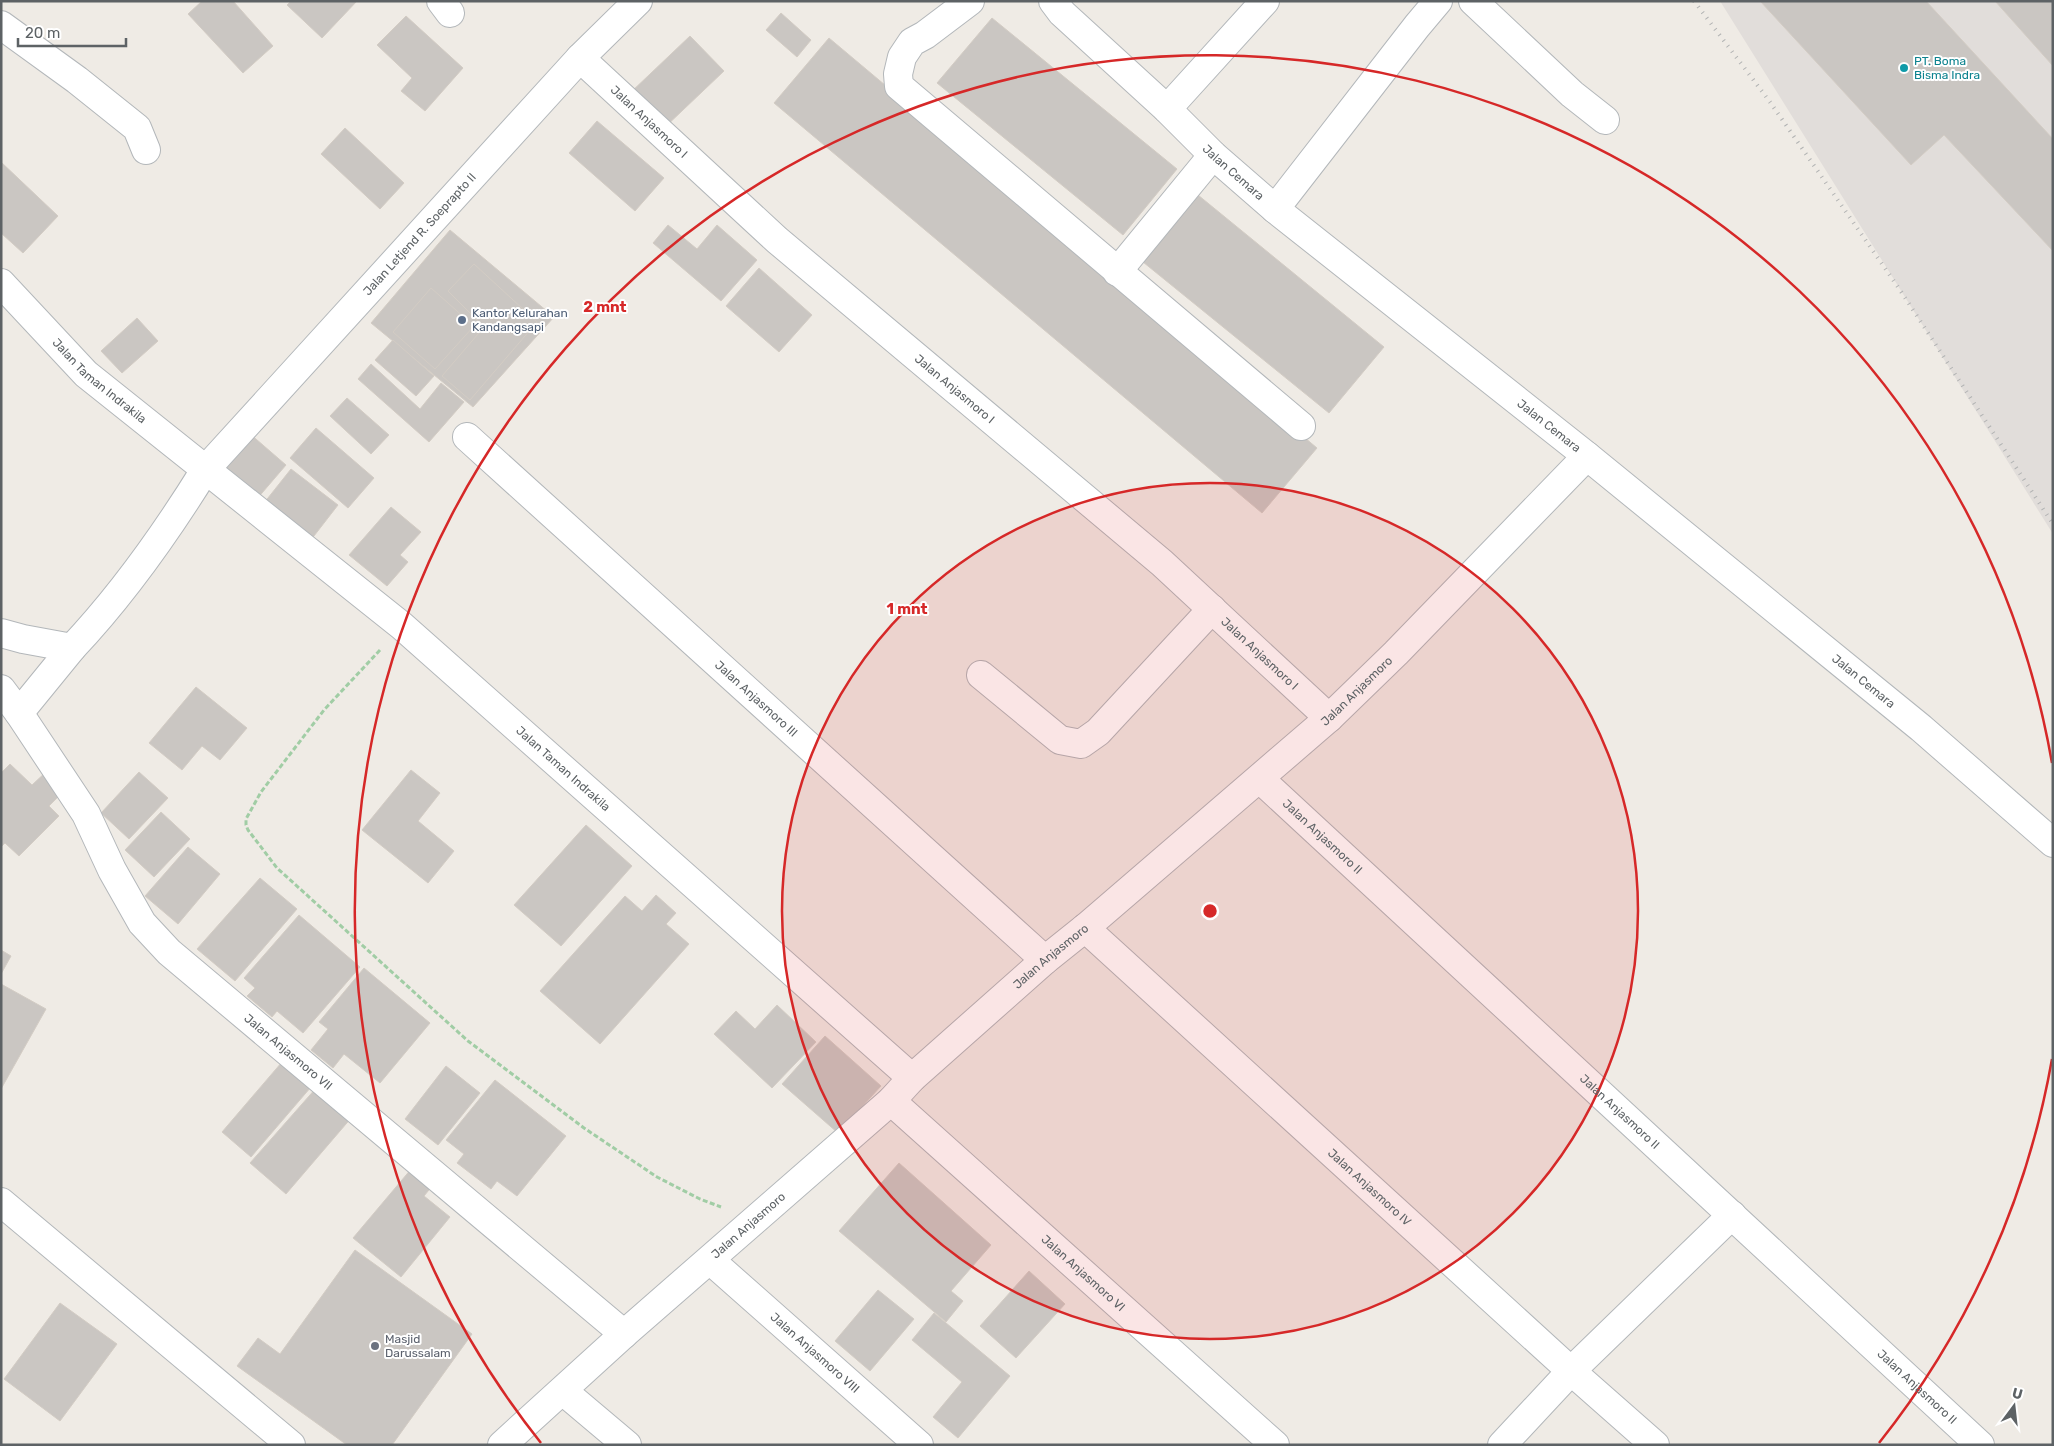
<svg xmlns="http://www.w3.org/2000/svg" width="2054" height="1446" font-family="Rubik,sans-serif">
<rect width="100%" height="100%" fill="#efebe5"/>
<polygon fill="#e1ddda" points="1720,1 2053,1 2053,534"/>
<g fill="#cac6c2" stroke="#d3ccc4">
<polygon points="202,1 233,1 273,46 243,73 188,14"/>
<polygon points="291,1 357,1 322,38 287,5"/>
<polygon points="1760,1 1926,1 2053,139 2053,251 1944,135 1911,165"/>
<polygon points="1995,1 2053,1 2053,66"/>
<polygon points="781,13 811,40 797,57 766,30"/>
<polygon points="406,16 463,68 425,111 401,91 412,78 377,45"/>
<polygon points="992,18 1177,169 1123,235 937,83"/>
<polygon points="690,36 724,71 663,129 629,94"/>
<polygon points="829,38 1317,448 1262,513 774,103"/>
<polygon points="597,121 664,178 635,211 569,153"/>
<polygon points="345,128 404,183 380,209 321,154"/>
<polygon points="1,162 58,216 23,253 1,233"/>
<polygon points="1198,195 1384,347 1329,413 1143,262"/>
<polygon points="668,225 697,249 717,225 757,260 721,301 653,243"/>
<polygon points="450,230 554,317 473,407 371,323"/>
<polygon points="474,264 537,322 470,400 442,376 484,327 448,291"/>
<polygon points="759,268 812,315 779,352 726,306"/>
<polygon points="431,288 474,326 435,369 393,332"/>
<polygon points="137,318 158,341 122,373 101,351"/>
<polygon points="393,340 434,376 416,396 375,360"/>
<polygon points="371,364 420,409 441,383 464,402 429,442 358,379"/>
<polygon points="347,398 389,435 371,454 330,416"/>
<polygon points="316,428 374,478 348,508 290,458"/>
<polygon points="249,433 286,465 256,500 219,469"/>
<polygon points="291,469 338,505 307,545 260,508"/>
<polygon points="391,507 421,532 400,555 408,562 387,586 349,555"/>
<polygon points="196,687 247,728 220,760 202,746 182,770 149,743"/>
<polygon points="10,764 32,785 47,771 66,789 49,806 59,816 19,856 5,843 1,847 1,773"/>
<polygon points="411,770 440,793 418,821 454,851 428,883 362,830"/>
<polygon points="139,772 168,798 129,839 101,813"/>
<polygon points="161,812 190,839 154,877 125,850"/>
<polygon points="586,825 632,866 561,946 514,905"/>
<polygon points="188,847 220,874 178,924 145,896"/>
<polygon points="260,878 297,909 235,981 197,949"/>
<polygon points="656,895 676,913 666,924 689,944 600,1044 540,991 625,896 642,911"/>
<polygon points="299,915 360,967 303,1033 277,1011 272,1017 247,996 255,988 244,978"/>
<polygon points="1,950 11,956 1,974"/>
<polygon points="364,968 430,1023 380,1083 344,1054 333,1068 311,1050 328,1029 319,1022"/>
<polygon points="1,984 46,1009 1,1089"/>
<polygon points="777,1005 816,1042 772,1088 714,1034 736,1011 755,1029"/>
<polygon points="825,1036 881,1086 838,1133 782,1084"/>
<polygon points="282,1062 311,1087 251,1157 222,1132"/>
<polygon points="446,1066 480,1093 438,1145 405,1119"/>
<polygon points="495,1080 566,1136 517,1196 497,1181 491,1189 457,1163 464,1154 446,1140"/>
<polygon points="317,1087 352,1117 286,1194 250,1163"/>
<polygon points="899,1163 991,1245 951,1291 963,1301 946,1322 839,1231"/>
<polygon points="412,1168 433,1185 424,1196 450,1217 401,1277 353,1238"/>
<polygon points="355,1250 472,1334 392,1445 347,1445 237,1366 258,1338 280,1354"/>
<polygon points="1029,1271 1065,1304 1016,1358 980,1326"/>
<polygon points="878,1290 914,1319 870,1371 835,1341"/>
<polygon points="60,1303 117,1344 60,1421 4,1379"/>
<polygon points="934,1313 1010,1376 958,1438 933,1417 962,1382 912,1340"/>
</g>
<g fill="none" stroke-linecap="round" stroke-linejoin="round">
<g stroke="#b3b7ba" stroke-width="30">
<g id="minor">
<polyline points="441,1 450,13"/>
<polyline points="970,1 925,35 912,42 902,57 898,74 899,86 1301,426"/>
<path id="s1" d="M1053 1 1062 13 1167 109 1213 155 1275 209 1587 456 1921 728 2053 843"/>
<polyline points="1473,1 1572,94 1605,120"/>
<polyline points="1,25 77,80 137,128 146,150"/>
<path id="s2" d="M580 58 777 240 1162 563 1329 718"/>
<polyline points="1167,109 1265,1"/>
<polyline points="1275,209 1417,26 1438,1"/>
<polyline points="1117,272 1213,155"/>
<path id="s3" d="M1 283 86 374 402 626 912 1078"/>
<path id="s4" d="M467 437 1045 960"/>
<path id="s5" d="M1 633 23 639 72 648C123 594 166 533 205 470L580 58 638 1"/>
<polyline points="981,675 1060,740 1081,744 1098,732 1212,609"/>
<path id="s6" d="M1 689 19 713 86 814 112 870 142 923 169 952 624 1334"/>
<polyline points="19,713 72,648"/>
<path id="s7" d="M1260 779 1980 1445"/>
<path id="s8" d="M1085 928 1571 1371 1655 1445"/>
<path id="s9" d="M891 1101 1275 1445"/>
<polyline points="1,1202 291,1445"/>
<path id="s10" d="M710 1260 919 1445"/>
<polyline points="563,1391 627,1445"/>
<path id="s11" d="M502 1445 624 1334 891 1101 912 1078 1045 960 1085 928 1329 718 1396 653 1587 456"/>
<polyline points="1502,1445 1571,1371 1732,1215"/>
</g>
</g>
<polyline stroke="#a1cda5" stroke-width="3" stroke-dasharray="5 2.5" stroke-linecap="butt" points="380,650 324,710 261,792 246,819 246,825 248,830 277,868 468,1041 584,1128 657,1177 700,1199 721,1207"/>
<use href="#minor" stroke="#fff" stroke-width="28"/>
<polyline stroke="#b2b3b3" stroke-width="4" stroke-dasharray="1 6" stroke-linecap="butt" points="1694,1 1770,102 1900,290 2053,524"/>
</g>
<circle cx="1210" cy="911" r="428" fill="#d62828" fill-opacity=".12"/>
<g fill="none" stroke="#d62828" stroke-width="2.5">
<circle cx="1210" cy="911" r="428"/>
<path d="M2052 1059A855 855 0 0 1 1879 1443M541 1443A855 855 0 1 1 2052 763"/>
</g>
<circle fill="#0f9aa8" stroke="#fff" stroke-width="2" cx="1904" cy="68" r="5"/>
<circle fill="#5c6f8a" stroke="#fff" stroke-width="2" cx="462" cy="320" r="5"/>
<circle fill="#6b7280" stroke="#fff" stroke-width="2" cx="375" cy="1346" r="5"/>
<g text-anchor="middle" stroke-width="4" stroke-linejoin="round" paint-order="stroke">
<g font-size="12" fill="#0d838f" stroke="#fff" text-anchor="start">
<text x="1914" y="65">PT. Boma<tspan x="1914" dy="14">Bisma Indra</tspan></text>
</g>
<g font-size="12" fill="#5d6265" stroke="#fff">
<text dy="4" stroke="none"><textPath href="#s2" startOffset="94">Jalan Anjasmoro I</textPath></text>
<text dy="4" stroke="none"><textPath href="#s1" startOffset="249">Jalan Cemara</textPath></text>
<text dy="4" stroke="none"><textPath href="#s5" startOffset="614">Jalan Letjend R. Soeprapto II</textPath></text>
<text dy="4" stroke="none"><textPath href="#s3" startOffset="139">Jalan Taman Indrakila</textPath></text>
<text dy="4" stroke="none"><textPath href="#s2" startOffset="500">Jalan Anjasmoro I</textPath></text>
<text dy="4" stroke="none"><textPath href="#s1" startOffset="654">Jalan Cemara</textPath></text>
<text dy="4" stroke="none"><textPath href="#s2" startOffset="904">Jalan Anjasmoro I</textPath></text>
<text dy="4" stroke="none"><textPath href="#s1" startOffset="1059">Jalan Cemara</textPath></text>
<text dy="4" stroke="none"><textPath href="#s11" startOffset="1140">Jalan Anjasmoro</textPath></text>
<text dy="4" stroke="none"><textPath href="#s4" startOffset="390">Jalan Anjasmoro III</textPath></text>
<text dy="4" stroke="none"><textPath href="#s3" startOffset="744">Jalan Taman Indrakila</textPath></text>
<text dy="4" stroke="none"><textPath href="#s7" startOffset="85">Jalan Anjasmoro II</textPath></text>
<text dy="4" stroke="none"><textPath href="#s11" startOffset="735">Jalan Anjasmoro</textPath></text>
<text dy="4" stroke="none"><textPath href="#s6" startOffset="469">Jalan Anjasmoro VII</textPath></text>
<text dy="4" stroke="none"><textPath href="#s7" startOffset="490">Jalan Anjasmoro II</textPath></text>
<text dy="4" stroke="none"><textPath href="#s8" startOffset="385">Jalan Anjasmoro IV</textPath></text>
<text dy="4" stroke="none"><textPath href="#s11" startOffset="330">Jalan Anjasmoro</textPath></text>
<text dy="4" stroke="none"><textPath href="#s9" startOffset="258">Jalan Anjasmoro VI</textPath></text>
<text dy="4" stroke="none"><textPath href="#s10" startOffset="140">Jalan Anjasmoro VIII</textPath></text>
<text dy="4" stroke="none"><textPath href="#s7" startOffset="895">Jalan Anjasmoro II</textPath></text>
</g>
<g font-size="12" fill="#4e5e75" stroke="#fff" text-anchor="start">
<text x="472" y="317">Kantor Kelurahan<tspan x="472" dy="14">Kandangsapi</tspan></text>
</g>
<g font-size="12" fill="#5b616d" stroke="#fff" text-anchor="start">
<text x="385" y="1343">Masjid<tspan x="385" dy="14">Darussalam</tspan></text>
</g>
</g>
<circle cx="1210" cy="911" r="8" fill="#d62828" stroke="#fff" stroke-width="2.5"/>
<g font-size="15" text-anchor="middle" font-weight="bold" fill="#d62828" stroke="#fff" stroke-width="4" stroke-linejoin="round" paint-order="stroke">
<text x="605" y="312">2 mnt</text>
<text x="907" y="614">1 mnt</text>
</g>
<rect width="2054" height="1446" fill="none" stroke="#5d6265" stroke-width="5"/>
<g transform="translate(2014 1406) rotate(15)" stroke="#ffffff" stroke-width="4" paint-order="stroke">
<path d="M0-4L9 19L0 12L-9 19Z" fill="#5d6265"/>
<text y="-8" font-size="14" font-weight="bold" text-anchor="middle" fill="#5d6265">U</text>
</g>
<path d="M18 38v8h108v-8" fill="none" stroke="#5d6265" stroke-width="2.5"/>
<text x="25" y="38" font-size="15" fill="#5d6265" stroke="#ffffff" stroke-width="4" paint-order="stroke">20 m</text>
</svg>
